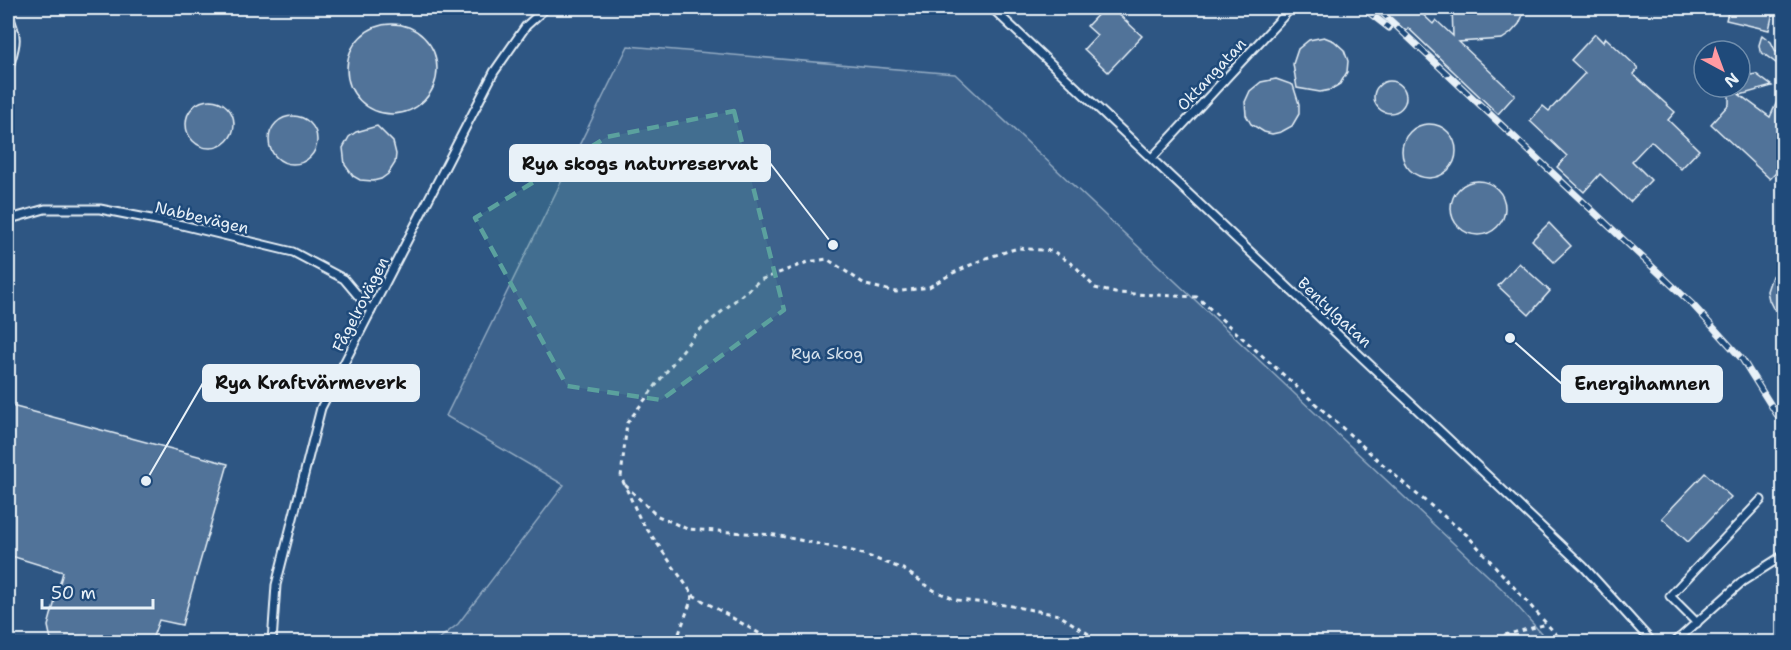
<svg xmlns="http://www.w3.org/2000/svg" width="1791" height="650" font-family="'Shantell Sans',sans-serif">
<rect width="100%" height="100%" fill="#1f4a7a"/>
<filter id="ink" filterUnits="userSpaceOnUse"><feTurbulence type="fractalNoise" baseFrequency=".0167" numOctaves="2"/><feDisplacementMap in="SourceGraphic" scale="12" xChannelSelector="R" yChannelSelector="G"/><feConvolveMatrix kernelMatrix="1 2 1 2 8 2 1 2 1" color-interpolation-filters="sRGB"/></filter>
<g filter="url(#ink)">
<path fill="#2e5683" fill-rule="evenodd" d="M8 8H1783V642H1549L1502 589 447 415 565 485 458 624 435 642H8ZM1704 51H1740V87H1704Z"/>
<polygon fill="#3c628c" stroke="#92aac2" stroke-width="1.5" points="628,46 955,74 1502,589 1549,642 435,642 458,624 564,485 446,416"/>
<g fill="#517399" stroke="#e8f1f8" stroke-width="1.5">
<polygon points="1104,8 1112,8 1142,36 1108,72 1084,49 1097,35 1087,26"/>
<polygon points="1380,8 1416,8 1433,24 1436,20 1453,36 1452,8 1523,8 1523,15 1519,24 1511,33 1502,39 1459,42 1515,95 1498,114 1408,28 1406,31"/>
<polygon points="1729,8 1774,8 1769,30 1726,20"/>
<circle cx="392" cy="69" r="45"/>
<polygon points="1595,34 1603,42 1606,38 1638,68 1633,74 1675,112 1668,120 1699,150 1681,169 1651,141 1632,161 1651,180 1630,202 1600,174 1584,192 1557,167 1567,156 1530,121 1543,106 1549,111 1585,73 1571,60"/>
<polygon points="1762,35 1771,42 1776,52 1784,50 1784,69 1760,51 1759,45"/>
<polygon points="1324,37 1334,41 1344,50 1348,61 1347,72 1340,84 1330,90 1320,92 1297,88 1293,64 1298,49 1309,40"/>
<polygon points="1740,56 1751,75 1756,74 1772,86 1740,95 1770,117 1784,86 1784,165 1770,179 1711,124 1729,104 1729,87 1740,95"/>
<polygon points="1276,79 1293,85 1299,104 1299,114 1292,126 1281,132 1272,134 1264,132 1251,124 1246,115 1245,102 1250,91 1261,82"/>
<circle cx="1390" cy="97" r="16"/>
<circle cx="210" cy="124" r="24"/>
<circle cx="293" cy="140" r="24"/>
<circle cx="1429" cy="151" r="27"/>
<polygon points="377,126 393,142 396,154 395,163 388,174 381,179 373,181 360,180 353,176 345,165 343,148 349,137 356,132"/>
<circle cx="1478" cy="208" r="27"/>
<polygon points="1549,223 1571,246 1554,262 1532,240"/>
<polygon points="1519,263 1550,291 1529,315 1498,286"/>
<polygon points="1784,266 1784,315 1773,308 1769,300 1767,291 1772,276"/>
<polygon points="8,405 228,464 182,625 159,620 151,642 55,642 51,640 48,626 63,572 8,555"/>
<polygon points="1705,473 1731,497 1688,542 1662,518"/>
</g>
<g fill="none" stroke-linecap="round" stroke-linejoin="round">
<g stroke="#e8f1f8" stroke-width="11">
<g id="lane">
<polyline points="992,8 1584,567 1652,642"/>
<path d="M8 15C20 39 15 46 8 70"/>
<polyline points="1152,158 1291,8"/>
<polyline points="8,222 10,219 45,209 100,209 182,225 293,252 344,279 371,311"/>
<polyline points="1697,623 1670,596 1761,500"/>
<polyline points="272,642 276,585 321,408 494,72 526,26 546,8"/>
<polyline points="1675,642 1743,581 1784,555"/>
</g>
</g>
<g stroke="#e8f1f8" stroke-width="3" stroke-dasharray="4.5 4.5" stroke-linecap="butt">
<polyline points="625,485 656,515 687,529 775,535 857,552 903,569 935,591 957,600 1006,605 1059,615 1101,642"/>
<polyline points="693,595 774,642"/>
<polyline points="676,642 693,595 640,519 621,477 627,423 696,333 760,280 808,262 827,259 866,285 896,292 929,287 953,273 986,258 1018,248 1053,251 1076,267 1095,288 1115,293 1197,297 1408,487 1467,535 1563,642"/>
<polyline points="1478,642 1547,624"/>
</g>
<use href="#lane" stroke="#1f4a7a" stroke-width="7"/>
<g stroke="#e8f1f8" stroke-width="7">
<g id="rail">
<polyline points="1363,8 1389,28"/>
<polyline points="1377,8 1693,305 1742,359 1784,426"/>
</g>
</g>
<use href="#rail" stroke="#1f4a7a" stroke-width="4.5" stroke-dasharray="14" stroke-linecap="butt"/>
</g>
</g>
<path fill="#5ba19e" fill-opacity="0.2" stroke="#5ba19e" stroke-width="4.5" stroke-dasharray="12 8" stroke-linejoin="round" d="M734 111 784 310 661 400 567 386 475 218 607 137Z"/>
<g text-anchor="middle" stroke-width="5" stroke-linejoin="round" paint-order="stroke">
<g font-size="16" fill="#e8f1f8" stroke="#1f4a7a">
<text transform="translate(1211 74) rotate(-47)" y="6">Oktangatan</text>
<text transform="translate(202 217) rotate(13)" y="6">Nabbevägen</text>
<text transform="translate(360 304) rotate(-63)" y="6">Fågelrovägen</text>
<text transform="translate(1335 312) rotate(43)" y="6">Bentylgatan</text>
</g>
<g font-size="16" fill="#d7e3ed" stroke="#1f4a7a">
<text x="827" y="359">Rya Skog</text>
</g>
</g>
<path fill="none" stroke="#e8f1f8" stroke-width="2" d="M833 245L770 163M146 481L203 383M1510 338L1562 384"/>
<g fill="#e8f1f8" stroke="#1f4a7a" stroke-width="2">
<circle cx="833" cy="245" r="6"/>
<circle cx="146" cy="481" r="6"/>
<circle cx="1510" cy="338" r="6"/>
</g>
<g fill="#e8f1f8" stroke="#e8f1f8" stroke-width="2">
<rect x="510" y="145" width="260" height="36" rx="6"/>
<rect x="203" y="365" width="216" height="36" rx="6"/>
<rect x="1562" y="366" width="160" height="36" rx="6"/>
</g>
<g font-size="18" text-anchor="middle" font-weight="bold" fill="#111">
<text x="640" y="170">Rya skogs naturreservat</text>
<text x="311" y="389">Rya Kraftvärmeverk</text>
<text x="1642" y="390">Energihamnen</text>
</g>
<rect width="1791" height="650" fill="none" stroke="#1f4a7a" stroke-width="30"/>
<rect x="15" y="15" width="1761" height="620" fill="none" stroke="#e8f1f8" stroke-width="2" filter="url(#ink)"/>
<g transform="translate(1722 69) rotate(139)"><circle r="28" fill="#1f4a7a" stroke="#6f8dac" stroke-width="1.5"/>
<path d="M0-4.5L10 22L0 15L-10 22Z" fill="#ff9aa2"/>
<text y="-9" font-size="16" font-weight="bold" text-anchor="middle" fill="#e8f1f8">N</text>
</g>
<path d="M42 599v9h111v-9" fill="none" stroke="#e8f1f8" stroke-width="3"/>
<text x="51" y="599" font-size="18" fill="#e8f1f8" stroke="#1f4a7a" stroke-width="4.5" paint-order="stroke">50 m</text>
</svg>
